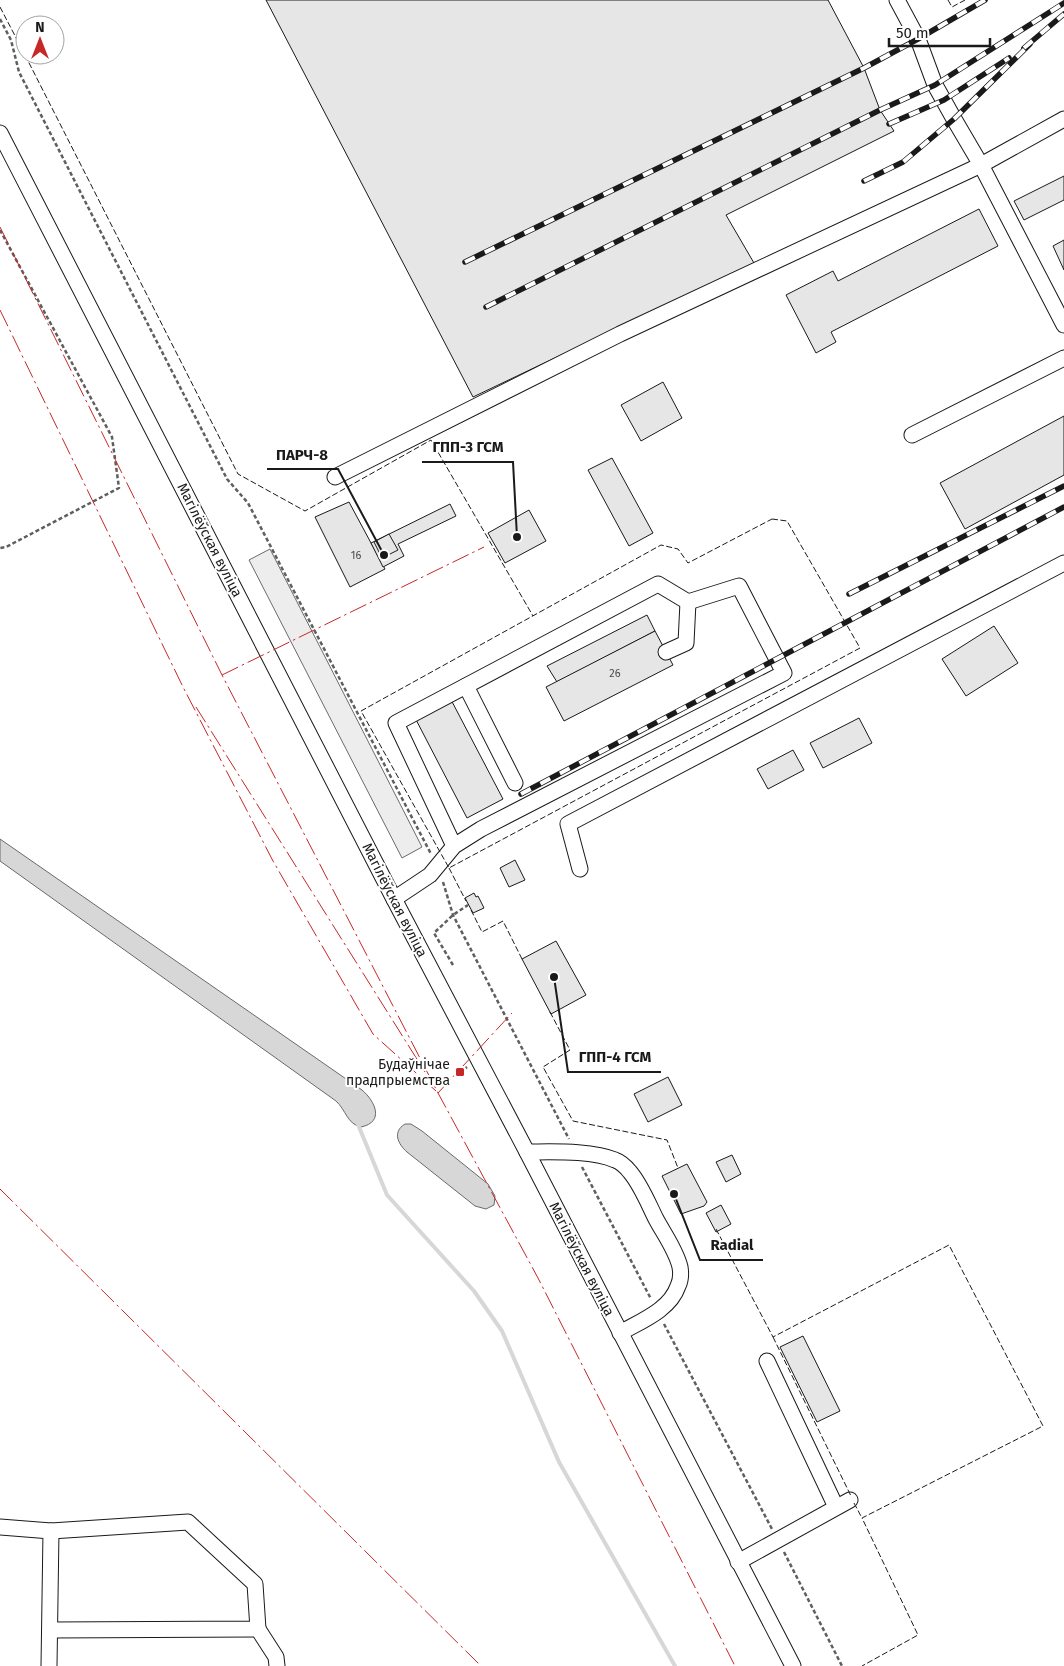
<svg xmlns="http://www.w3.org/2000/svg" width="1064" height="1666" font-family="'Fira Sans',sans-serif">
<rect width="100%" height="100%" fill="#fff"/>
<polygon fill="#ededed" stroke="#6a6a6a" points="270,549 422,847 402,858 249,560"/>
<g fill="#d7d7d7" stroke="#6a6a6a">
<path d="M0 839 362 1090C375 1101 385 1122 361 1127 347 1124 346 1110 336 1101L0 861Z"/>
<path d="M405 1124H411L422 1131 488 1184 495 1196 494 1205 486 1209 475 1206 407 1152C398 1144 392 1132 405 1124Z"/>
</g>
<g fill="none" stroke-linecap="round" stroke-linejoin="round">
<polyline stroke="#d7d7d7" stroke-width="4" points="357,1122 387,1195 474,1291 502,1331 559,1462 675,1666"/>
</g>
<g fill="#e6e6e6" stroke="#1a1a1a">
<polygon points="266,0 828,0 864,68 880,110 894,131 726,215 754,263 473,397"/>
<polygon points="1064,176 1064,200 1024,220 1014,201"/>
<polygon points="979,209 998,246 831,332 836,342 816,353 786,295 833,271 838,281"/>
<polygon points="1064,240 1064,270 1053,246"/>
<polygon points="663,382 682,418 641,441 621,405"/>
<polygon points="1064,416 1064,475 965,529 940,483"/>
<polygon points="612,458 653,533 629,546 588,470"/>
<polygon points="349,502 385,569 350,587 315,517"/>
<polygon points="450,504 456,516 398,544 404,556 383,567 371,543"/>
<polygon points="529,510 546,541 505,563 488,533"/>
<polygon points="389,534 398,550 382,558 374,542"/>
<polygon points="647,615 655,631 557,682 547,666"/>
<polygon points="994,626 1018,663 966,696 942,659"/>
<polygon points="655,631 673,665 564,721 546,687"/>
<polygon points="448,694 503,799 467,818 412,712"/>
<polygon points="859,718 872,743 823,768 810,743"/>
<polygon points="793,750 804,770 768,789 757,769"/>
<polygon points="515,860 525,880 509,887 500,868"/>
<polygon points="474,893 476,897 478,896 484,908 473,913 465,898"/>
<polygon points="556,941 586,995 551,1014 522,959"/>
<polygon points="668,1077 682,1105 648,1122 634,1094"/>
<polygon points="732,1155 741,1174 726,1182 716,1162"/>
<polygon points="687,1164 707,1202 704,1206 681,1214 662,1176"/>
<polygon points="721,1205 731,1224 716,1232 706,1213"/>
<polygon points="803,1336 840,1411 817,1422 780,1347"/>
</g>
<g fill="none" stroke-linecap="round" stroke-linejoin="round">
<g stroke="#1a1a1a" stroke-width="17">
<g id="minor">
<polyline points="897,0 918,39 935,85 954,119 981,165 1064,325"/>
<polyline points="0,133 394,899 527,1152 793,1666"/>
<polyline points="912,435 1064,358"/>
<polyline points="335,477 620,334 981,165 1064,119"/>
<polyline points="666,652 686,643 688,602"/>
<polyline points="466,686 515,783"/>
<polyline points="580,869 568,824 1064,563"/>
<polyline points="394,899 430,875 454,846 396,723 658,584 688,602 739,586 784,673 481,829 454,846"/>
<path d="M527 1152C552 1152 592 1150 615 1160 621 1162 626 1167 630 1172 641 1185 648 1203 656 1219 664 1234 676 1250 680 1267 681 1273 681 1280 678 1286 670 1310 641 1321 620 1333"/>
<polyline points="767,1361 836,1507"/>
<polyline points="0,1527 51,1531 49,1666"/>
<polyline points="738,1562 850,1500"/>
<polyline points="258,1629 276,1657 277,1666"/>
<polyline points="50,1630 258,1629 255,1584 188,1522 51,1531"/>
</g>
</g>
<g stroke="#5f5f5f" stroke-width="2.5" stroke-dasharray="4 2.5" stroke-linecap="butt">
<polyline points="0,19 11,40 19,72 227,479 248,503 431,854"/>
<polyline points="0,230 112,437 119,488 6,547 0,548"/>
<polyline points="443,882 453,915 569,1139"/>
<polyline points="453,965 434,933 453,915 468,905"/>
<polyline points="460,1072 467,1067"/>
<polyline points="582,1167 651,1299"/>
<polyline points="664,1324 772,1529"/>
<polyline points="784,1552 842,1666"/>
</g>
<use href="#minor" stroke="#fff" stroke-width="15"/>
<g stroke="#1a1a1a" stroke-width="5.5">
<g id="rail">
<polyline points="1024,48 1064,14"/>
<polyline points="889,124 944,100 1009,58"/>
<polyline points="864,181 903,162 954,119 1030,44"/>
<polyline points="465,262 864,68 918,39 985,0"/>
<polyline points="486,307 880,110 935,85 1064,3"/>
<polyline points="849,594 1064,486"/>
<polyline points="521,794 1064,507"/>
</g>
</g>
<use href="#rail" stroke="#fff" stroke-width="4" stroke-dasharray="11" stroke-linecap="butt"/>
<g stroke="#1a1a1a" stroke-width="1" stroke-dasharray="6 2.5" stroke-linecap="butt">
<polyline points="948,0 952,7 965,0"/>
<polyline points="0,7 25,55"/>
<polyline points="25,55 238,474 305,511 431,440 533,616"/>
<polygon points="772,519 787,521 860,648 449,868 361,711 661,545 678,549 688,563"/>
<polyline points="449,868 466,901"/>
<polyline points="471,910 482,932 503,921 523,961"/>
<polyline points="550,1012 570,1050 543,1067 573,1121 667,1140 678,1168"/>
<polyline points="716,1229 773,1337 949,1245 1043,1426 862,1518 918,1635 862,1666"/>
<polyline points="773,1337 851,1496"/>
<polyline points="854,1503 862,1518"/>
</g>
<g stroke="#c62828" stroke-width="1" stroke-dasharray="18 4 2.5 4" stroke-linecap="butt">
<polyline points="0,227 222,675 438,1093 538,1278 735,1666"/>
<polyline points="0,310 183,687 273,861 373,1034 436,1091"/>
<polyline points="222,675 484,547"/>
<polyline points="196,707 425,1072"/>
<polyline points="438,1093 512,1013"/>
<polyline points="0,1189 481,1666"/>
</g>
</g>
<rect fill="#c62828" stroke="#fff" stroke-width="2" x="455" y="1067" width="10" height="10" rx="2.5"/>
<g text-anchor="middle" stroke-width="4" stroke-linejoin="round" paint-order="stroke">
<g font-size="11" fill="#4d4d4d">
<text x="356" y="559">16</text>
<text x="615" y="677">26</text>
</g>
<g font-size="14" fill="#1a1a1a" stroke="#fff">
<text transform="translate(210 540) rotate(63)" y="5">Магілёўская вуліца</text>
<text transform="translate(395 900) rotate(63)" y="5">Магілёўская вуліца</text>
<text transform="translate(582 1259) rotate(63)" y="5">Магілёўская вуліца</text>
</g>
<g font-size="14" fill="#1a1a1a" stroke="#fff" text-anchor="end">
<text x="450" y="1069">Будаўнічае<tspan x="450" dy="16">прадпрыемства</tspan></text>
</g>
</g>
<path fill="none" stroke="#1a1a1a" stroke-width="2" d="M517 537L513 462H422M384 555L338 469H267M554 977L568 1072H661M674 1194L700 1260H763"/>
<g fill="#1a1a1a" stroke="#fff" stroke-width="2">
<circle cx="517" cy="537" r="5"/>
<circle cx="384" cy="555" r="5"/>
<circle cx="554" cy="977" r="5"/>
<circle cx="674" cy="1194" r="5"/>
</g>
<g font-size="15" text-anchor="middle" font-weight="bold" fill="#1a1a1a" stroke="#fff" stroke-width="4" stroke-linejoin="round" paint-order="stroke">
<text x="468" y="452">ГПП-3 ГСМ</text>
<text x="302" y="460">ПАРЧ-8</text>
<text x="615" y="1062">ГПП-4 ГСМ</text>
<text x="732" y="1250">Radial</text>
</g>
<g transform="translate(40 40)"><circle r="24" fill="#ffffff" stroke="#a3a3a3"/>
<path d="M0-4L9 19L0 12L-9 19Z" fill="#c62828"/>
<text y="-8" font-size="14" font-weight="bold" text-anchor="middle" fill="#1a1a1a">N</text>
</g>
<path d="M889 38v8h101v-8" fill="none" stroke="#1a1a1a" stroke-width="2.5"/>
<text x="896" y="38" font-size="15" fill="#1a1a1a" stroke="#ffffff" stroke-width="4" paint-order="stroke">50 m</text>
</svg>
